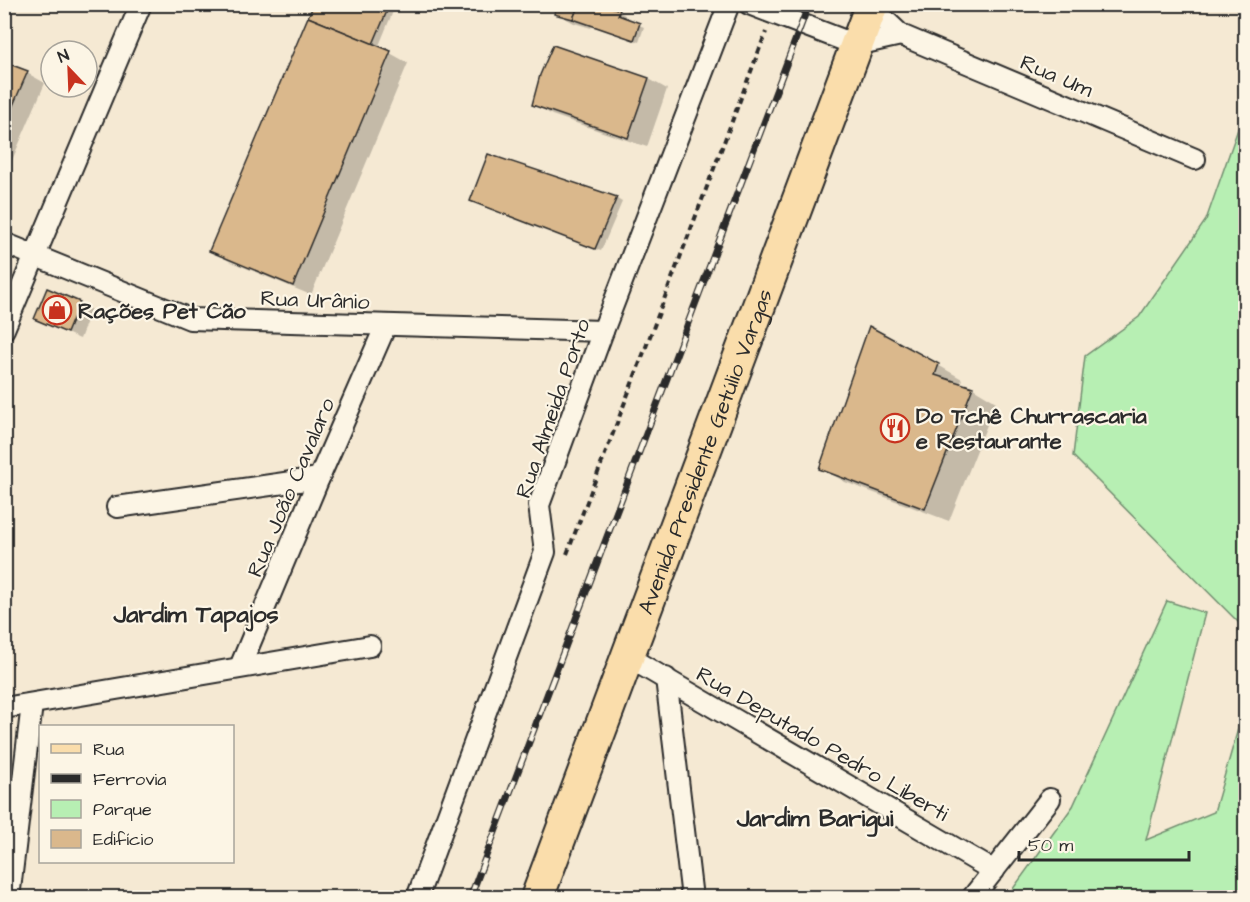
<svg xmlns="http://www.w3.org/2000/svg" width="1250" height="902" font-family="'Architects Daughter',sans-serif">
<rect width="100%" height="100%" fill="#f5e9d3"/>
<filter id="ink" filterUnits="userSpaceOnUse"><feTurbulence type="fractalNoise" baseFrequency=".0167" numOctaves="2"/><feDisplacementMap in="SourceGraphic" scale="12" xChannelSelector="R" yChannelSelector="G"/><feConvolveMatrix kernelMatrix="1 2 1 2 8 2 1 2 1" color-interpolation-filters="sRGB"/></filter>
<g filter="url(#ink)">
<g fill="#b7efb3" stroke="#718d6f" stroke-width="1.5">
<polygon points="1245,109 1245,629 1073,456 1085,356 1139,317 1206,220"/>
<polygon points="1167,601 1205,613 1146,840 1214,812 1240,722 1245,679 1245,897 1007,897 1073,806"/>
</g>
<g fill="#0003">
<polygon points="315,4 396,4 378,48 390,53 408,63 311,295 229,261 211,250"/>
<polygon points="629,4 654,4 650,12"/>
<polygon points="600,5 619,12 625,15 624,19 644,27 639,42 592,26 591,28 574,23 556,13"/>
<polygon points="554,46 649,79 667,89 647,147 552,115 534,104"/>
<polygon points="4,63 27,73 45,83 4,179"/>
<polygon points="489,155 617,199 622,202 601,251 477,203"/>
<polygon points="47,290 80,303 91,310 80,339 48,325 36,318"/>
<polygon points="938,365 962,379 960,384 973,388 996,402 949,521 845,482 821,468"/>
</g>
<g fill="#dab88c" stroke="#2b2b2b" stroke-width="1.5">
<polygon points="314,4 390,4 373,44 308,17"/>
<polygon points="557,4 579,4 573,19 554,14"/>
<polygon points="579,4 603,4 620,10 618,15 640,23 634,40 573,19"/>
<polygon points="308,17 391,51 293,286 209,251"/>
<polygon points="553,45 649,78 628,138 532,105 540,75"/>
<polygon points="4,62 28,71 4,126"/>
<polygon points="488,154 617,197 595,249 470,201"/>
<polygon points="47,288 80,302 67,333 34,319"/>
<polygon points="869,326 939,364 935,375 973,387 925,509 819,469"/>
</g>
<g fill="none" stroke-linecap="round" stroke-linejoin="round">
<g stroke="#2b2b2b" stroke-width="24">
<g id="minor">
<polyline points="749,4 856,45 901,35"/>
<polyline points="865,4 871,7 901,35 1195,159"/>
<polyline points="4,243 190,319 603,331"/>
<polyline points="4,329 141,4"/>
<polyline points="117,507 319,478"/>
<polyline points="628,657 994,871"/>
<polyline points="240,667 319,478 386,325"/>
<polyline points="666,678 692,898"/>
<polyline points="4,708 370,646"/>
<polyline points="9,898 32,704"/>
<polyline points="417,898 545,552 539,505 603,331 729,4"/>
<polyline points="972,898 1050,799"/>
</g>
</g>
<g stroke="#2b2b2b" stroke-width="36">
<g id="primary">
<path id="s1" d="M537 898 872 4"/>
</g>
</g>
<polyline stroke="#2b2b2b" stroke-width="4" stroke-dasharray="6 4.5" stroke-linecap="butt" points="567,554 766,32"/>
<use href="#minor" stroke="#fcf5e5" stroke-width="20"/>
<use href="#primary" stroke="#faddab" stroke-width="32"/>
<g stroke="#2b2b2b" stroke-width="7">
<polyline id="rail" points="470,898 809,4"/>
</g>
<use href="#rail" stroke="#fcf5e5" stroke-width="4.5" stroke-dasharray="14" stroke-linecap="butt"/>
</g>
</g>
<defs>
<g id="shop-ring" transform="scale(1.5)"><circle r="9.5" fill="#fcf5e5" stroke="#c8321e" stroke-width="1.5"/><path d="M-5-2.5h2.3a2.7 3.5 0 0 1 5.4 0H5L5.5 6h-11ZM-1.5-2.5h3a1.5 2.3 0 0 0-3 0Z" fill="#c8321e"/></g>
<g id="restaurant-ring" transform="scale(1.5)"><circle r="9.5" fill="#fcf5e5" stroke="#c8321e" stroke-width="1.5"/><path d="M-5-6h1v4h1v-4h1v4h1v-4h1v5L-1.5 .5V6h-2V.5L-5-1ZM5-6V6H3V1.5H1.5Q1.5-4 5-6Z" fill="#c8321e"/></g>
</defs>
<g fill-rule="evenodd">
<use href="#shop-ring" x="57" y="310"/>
<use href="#restaurant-ring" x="895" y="428"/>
</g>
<g text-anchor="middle" stroke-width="4.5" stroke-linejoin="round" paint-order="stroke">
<g font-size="22" fill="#2b2b2b" stroke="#fcf5e5">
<text transform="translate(1057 75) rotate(23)" y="8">Rua Um</text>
<text transform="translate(315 299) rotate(2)" y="8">Rua Urânio</text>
<text transform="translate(552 408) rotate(-71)" y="8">Rua Almeida Porto</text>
<text dy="8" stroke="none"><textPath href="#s1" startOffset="477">Avenida Presidente Getúlio Vargas</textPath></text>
<text transform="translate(290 487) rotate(-67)" y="8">Rua João Cavalaro</text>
<text transform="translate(823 743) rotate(30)" y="8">Rua Deputado Pedro Liberti</text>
</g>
<g font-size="22" font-weight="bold" fill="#2b2b2b" stroke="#fcf5e5" text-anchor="start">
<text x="78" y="318">Rações Pet Cão</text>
<text x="916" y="423">Do Tchê Churrascaria<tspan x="916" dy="25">e Restaurante</tspan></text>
</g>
<g font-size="24" font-weight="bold" fill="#2b2b2b" stroke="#fcf5e5">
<text x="196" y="622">Jardim Tapajos</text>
<text x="815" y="826">Jardim Barigui</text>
</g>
</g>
<rect width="1250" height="902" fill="none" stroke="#fcf5e5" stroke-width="24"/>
<rect x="12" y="12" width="1226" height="878" fill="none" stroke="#2b2b2b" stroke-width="2" filter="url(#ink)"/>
<rect x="39" y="725" width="195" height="138" fill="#fcf5e5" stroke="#a8a49b" stroke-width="1.5"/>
<rect x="51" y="744" width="30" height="9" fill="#faddab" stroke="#a8a49b" stroke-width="1.5"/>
<text x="93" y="755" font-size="18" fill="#2b2b2b">Rua</text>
<rect x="51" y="774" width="30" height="9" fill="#2b2b2b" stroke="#a8a49b" stroke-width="1.5"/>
<text x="93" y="785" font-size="18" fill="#2b2b2b">Ferrovia</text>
<rect x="51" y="800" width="30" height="18" fill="#b7efb3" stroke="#a8a49b" stroke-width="1.5"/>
<text x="93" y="815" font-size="18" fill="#2b2b2b">Parque</text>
<rect x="51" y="830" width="30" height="18" fill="#dab88c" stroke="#a8a49b" stroke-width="1.5"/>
<text x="93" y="845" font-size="18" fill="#2b2b2b">Edifício</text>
<g transform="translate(69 69) rotate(337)"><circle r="28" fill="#fcf5e5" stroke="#a8a49b" stroke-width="1.5"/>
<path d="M0-4.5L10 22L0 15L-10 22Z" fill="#c8321e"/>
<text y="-9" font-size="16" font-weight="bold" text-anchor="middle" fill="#2b2b2b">N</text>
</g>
<path d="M1019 851v9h170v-9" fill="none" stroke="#2b2b2b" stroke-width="3"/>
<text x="1028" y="851" font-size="18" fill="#2b2b2b" stroke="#fcf5e5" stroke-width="4.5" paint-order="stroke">50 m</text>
</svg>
